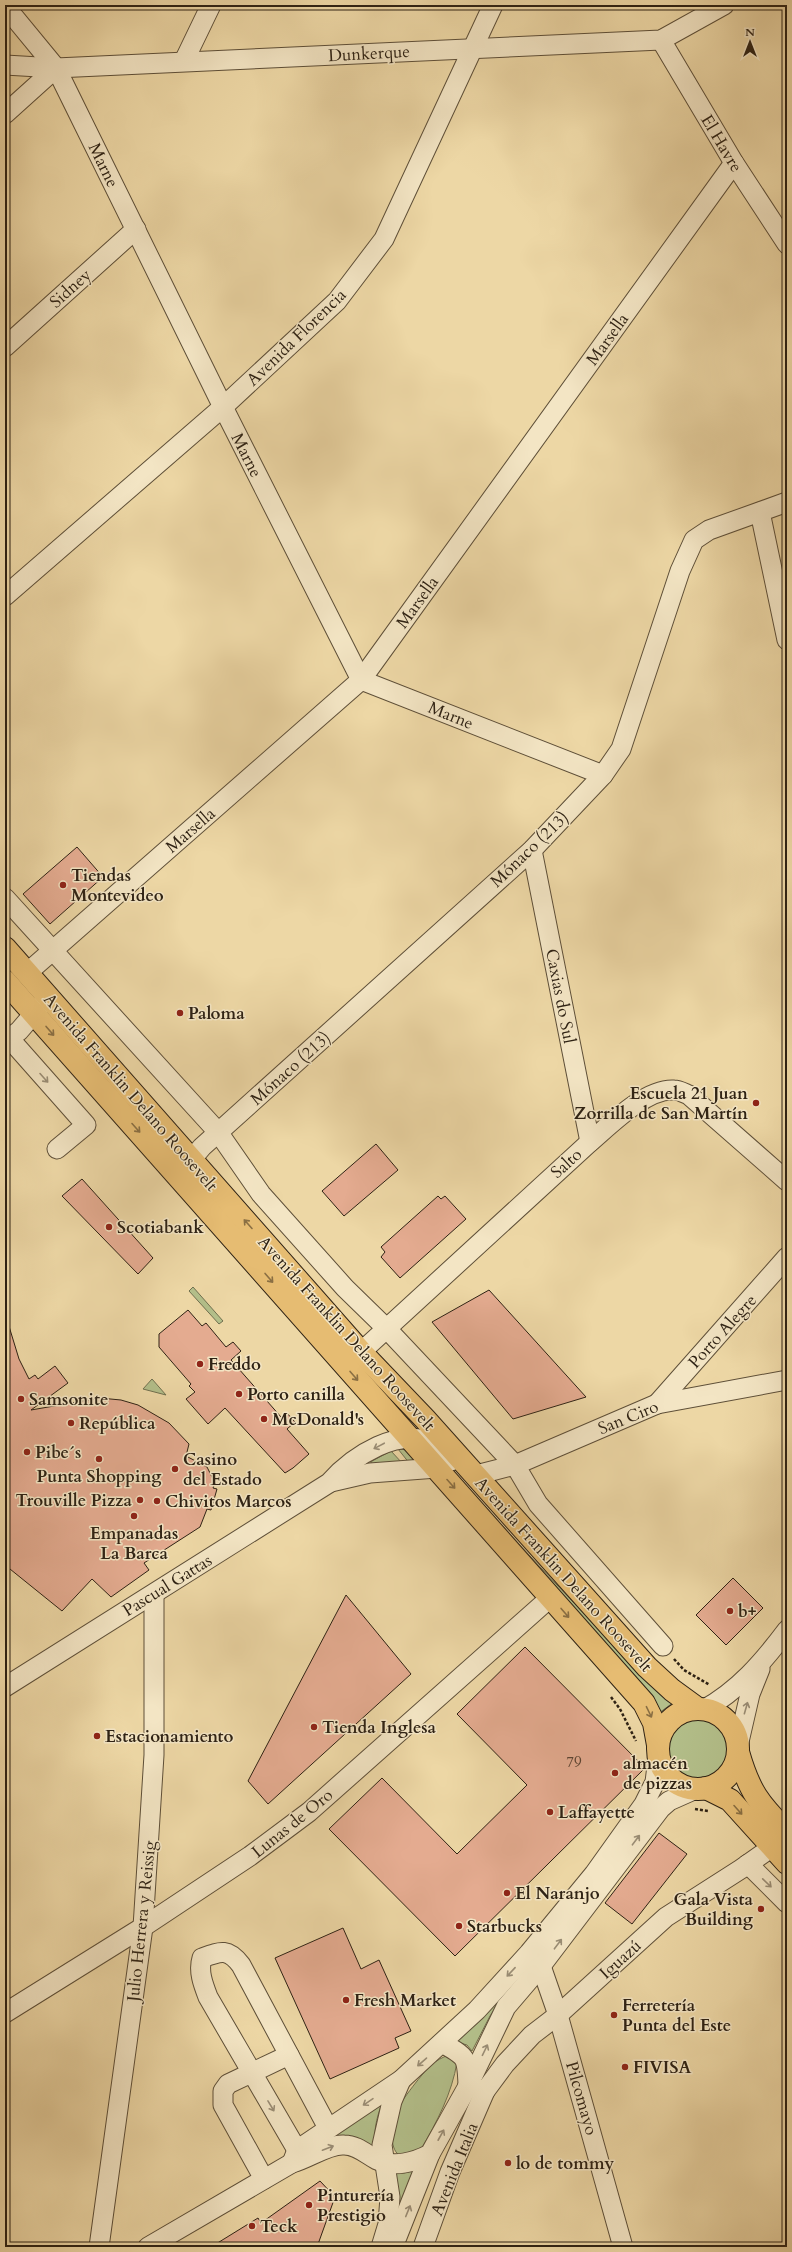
<svg xmlns="http://www.w3.org/2000/svg" width="792" height="2252" font-family="Cardo,serif">
<rect width="100%" height="100%" fill="#edd7a5"/>
<filter id="stains"><feTurbulence type="fractalNoise" baseFrequency=".005" numOctaves="4"/><feColorMatrix values="0 0 0 0 .2 0 0 0 0 .09 0 0 0 0 .02 0 0 0 .5 -.17"/></filter>
<radialGradient id="worn" r=".72"><stop offset=".6" stop-color="#630" stop-opacity="0"/><stop offset="1" stop-color="#630" stop-opacity=".3"/></radialGradient>
<g fill="#b3bf8a" stroke="#70704f">
<polygon points="193,1287 223,1321 219,1324 189,1291"/>
<polygon points="152,1379 166,1395 143,1389"/>
<polygon points="398,1449 408,1450 420,1463 410,1464"/>
<polygon points="391,1451 403,1464 370,1464 372,1461"/>
<path d="M474 1494C538 1566 603 1636 674 1702L659 1713 472 1495Z"/>
<circle cx="697" cy="1748" r="33"/>
<polygon points="507,1991 490,2016 472,2051 467,2045 457,2042"/>
<path d="M448 2055 457 2062C452 2093 437 2122 421 2149L399 2155C389 2148 391 2124 396 2112 399 2103 425 2070 432 2064 437 2060 442 2058 448 2055Z"/>
<path d="M382 2103C376 2120 373 2132 376 2149L328 2139Z"/>
<polygon points="416,2170 394,2225 393,2172 404,2173"/>
</g>
<g fill="#e4ab90" stroke="#2e2214">
<polygon points="77,847 103,877 50,924 23,894"/>
<polygon points="376,1144 398,1170 344,1216 322,1191"/>
<polygon points="82,1179 153,1258 138,1274 62,1196"/>
<polygon points="438,1196 441,1199 445,1196 466,1219 400,1278 381,1257 385,1252 381,1247"/>
<polygon points="489,1290 586,1397 513,1419 432,1322"/>
<polygon points="188,1310 202,1326 206,1323 226,1347 233,1342 241,1351 231,1360 281,1417 286,1412 295,1422 287,1429 309,1454 293,1468 285,1473 225,1408 208,1424 186,1399 195,1392 189,1386 191,1384 159,1347 159,1334"/>
<polygon points="5,1323 8,1323 19,1359 29,1379 35,1375 38,1379 55,1366 68,1383 31,1410 100,1398 121,1400 138,1405 169,1423 189,1444 186,1456 207,1467 215,1483 213,1488 217,1489 211,1510 207,1509 200,1527 144,1563 149,1570 111,1597 92,1579 62,1611 5,1565"/>
<polygon points="733,1578 763,1608 726,1645 696,1615"/>
<polygon points="346,1595 411,1674 268,1804 248,1781"/>
<polygon points="525,1647 645,1768 455,1956 329,1829 382,1778 457,1854 527,1785 457,1714"/>
<polygon points="659,1833 687,1854 632,1924 605,1903"/>
<polygon points="343,1928 361,1969 379,1960 411,2031 395,2038 399,2048 330,2079 275,1958"/>
<polygon points="320,2181 335,2197 317,2247 211,2247 258,2218 261,2223"/>
</g>
<g fill="none" stroke-linecap="round" stroke-linejoin="round">
<g stroke="#5e4f38" stroke-width="21">
<g id="minor">
<polyline points="5,6 56,68 223,407 361,680 603,775"/>
<polyline points="661,40 734,163 787,244"/>
<polyline points="184,61 211,5"/>
<polyline points="5,65 56,68 661,40 724,5"/>
<polyline points="5,114 56,68"/>
<polyline points="5,347 136,229"/>
<polyline points="760,512 787,640"/>
<polyline points="5,596 223,407 337,301 384,239 493,5"/>
<polyline points="532,850 590,1142"/>
<polyline points="5,898 218,1132 261,1194 345,1288 386,1328 515,1465 538,1504 663,1646"/>
<polyline points="27,973 361,680 734,163"/>
<polyline points="9,1038 86,1125 57,1149"/>
<polyline points="5,1041 19,1031 43,1003"/>
<polyline points="191,1160 202,1147 532,850 603,775 621,749 680,571 694,540 709,530 787,502"/>
<path d="M361 1352 590 1142C610 1125 646 1088 674 1090 679 1090 684 1093 689 1095L787 1181"/>
<polyline points="657,1404 787,1257"/>
<polyline points="476,1475 515,1465 657,1404 787,1380"/>
<polyline points="331,1482 370,1473 437,1468"/>
<path d="M5 1687 329 1483C352 1457 400 1424 436 1445 441 1449 447 1456 451 1461"/>
<path d="M703 1710C738 1691 763 1662 787 1630"/>
<polyline points="738,1746 750,1694 760,1669"/>
<polyline points="748,1864 787,1903"/>
<polyline points="534,1959 541,1966 558,2015 623,2247"/>
<polyline points="5,2013 143,1927 250,1856 309,1812 551,1597"/>
<path d="M442 2043C467 2057 467 2057 468 2085"/>
<polyline points="468,2086 485,2091 505,2064 532,2035 558,2015 666,1917 741,1869 785,1838"/>
<path d="M297 2150 208 1997C203 1984 198 1971 202 1958 221 1951 228 1948 241 1965L328 2128"/>
<polyline points="292,2163 297,2150 401,2080 477,2010 529,1953 594,1874 644,1804 655,1782 658,1758"/>
<polyline points="264,2179 223,2105 223,2091 228,2084 289,2055"/>
<polyline points="99,2247 143,1927 154,1755 154,1594"/>
<path d="M148 2247 292 2163C310 2158 328 2144 344 2145 357 2145 366 2154 377 2160 394 2168 415 2162 430 2154L468 2086 506 2007 541 1966 661 1808 669 1801 696 1789"/>
<polyline points="381,2247 388,2224 390,2197 382,2145 392,2101 401,2080"/>
<polyline points="393,2247 430,2154"/>
<polyline points="423,2247 450,2172 485,2091"/>
</g>
</g>
<g stroke="#2e2214" stroke-width="24">
<g id="major">
<polyline points="5,948 361,1352 425,1419 647,1667 672,1690 698,1709"/>
<polyline points="5,981 644,1703 654,1723 658,1745"/>
<circle cx="698" cy="1749" r="40"/>
<path d="M738 1752C749 1791 759 1804 787 1832"/>
<polyline points="706,1788 730,1800 787,1863"/>
</g>
</g>
<g stroke="#2e2214" stroke-width="2.5" stroke-dasharray="3 2" stroke-linecap="butt">
<polyline points="674,1659 684,1670 710,1685"/>
<polyline points="611,1697 620,1709 636,1741"/>
<polyline points="695,1809 708,1811"/>
</g>
<use href="#minor" stroke="#f3e5c4" stroke-width="19"/>
<use href="#major" stroke="#e6bc72" stroke-width="22"/>
</g>
<defs><path id="oneway-shaft" d="M-6 0H5M1.5-3L5.5 0L1.5 3" fill="none" stroke-width="1.6" stroke-linecap="round" stroke-linejoin="round"/></defs>
<g stroke="#8a6f43">
<use href="#oneway-shaft" transform="translate(50 1031) rotate(49)"/>
<use href="#oneway-shaft" transform="translate(136 1128) rotate(48)"/>
<use href="#oneway-shaft" transform="translate(248 1224) rotate(-132)"/>
<use href="#oneway-shaft" transform="translate(269 1278) rotate(49)"/>
<use href="#oneway-shaft" transform="translate(354 1376) rotate(49)"/>
<use href="#oneway-shaft" transform="translate(451 1484) rotate(48)"/>
<use href="#oneway-shaft" transform="translate(565 1613) rotate(49)"/>
<use href="#oneway-shaft" transform="translate(649 1712) rotate(64)"/>
<use href="#oneway-shaft" transform="translate(738 1810) rotate(48)"/>
</g>
<g stroke="#9a8d75">
<use href="#oneway-shaft" transform="translate(44 1078) rotate(48)"/>
<use href="#oneway-shaft" transform="translate(379 1446) rotate(152)"/>
<use href="#oneway-shaft" transform="translate(746 1708) rotate(-74)"/>
<use href="#oneway-shaft" transform="translate(636 1840) rotate(-53)"/>
<use href="#oneway-shaft" transform="translate(767 1883) rotate(44)"/>
<use href="#oneway-shaft" transform="translate(558 1944) rotate(-53)"/>
<use href="#oneway-shaft" transform="translate(511 1972) rotate(133)"/>
<use href="#oneway-shaft" transform="translate(485 2050) rotate(-64)"/>
<use href="#oneway-shaft" transform="translate(422 2062) rotate(139)"/>
<use href="#oneway-shaft" transform="translate(368 2102) rotate(146)"/>
<use href="#oneway-shaft" transform="translate(271 2106) rotate(59)"/>
<use href="#oneway-shaft" transform="translate(441 2135) rotate(-61)"/>
<use href="#oneway-shaft" transform="translate(328 2148) rotate(-21)"/>
<use href="#oneway-shaft" transform="translate(408 2211) rotate(-68)"/>
</g>
<g fill="#8f2418" stroke="#f3e5c4" stroke-width="1.5">
<circle cx="63" cy="885" r="4"/>
<circle cx="180" cy="1013" r="4"/>
<circle cx="756" cy="1103" r="4"/>
<circle cx="109" cy="1227" r="4"/>
<circle cx="200" cy="1364" r="4"/>
<circle cx="239" cy="1394" r="4"/>
<circle cx="21" cy="1399" r="4"/>
<circle cx="264" cy="1419" r="4"/>
<circle cx="71" cy="1423" r="4"/>
<circle cx="27" cy="1452" r="4"/>
<circle cx="99" cy="1459" r="4"/>
<circle cx="175" cy="1469" r="4"/>
<circle cx="140" cy="1500" r="4"/>
<circle cx="157" cy="1501" r="4"/>
<circle cx="134" cy="1516" r="4"/>
<circle cx="730" cy="1611" r="4"/>
<circle cx="314" cy="1727" r="4"/>
<circle cx="97" cy="1736" r="4"/>
<circle cx="615" cy="1773" r="4"/>
<circle cx="550" cy="1812" r="4"/>
<circle cx="507" cy="1893" r="4"/>
<circle cx="761" cy="1909" r="4"/>
<circle cx="459" cy="1926" r="4"/>
<circle cx="346" cy="2000" r="4"/>
<circle cx="614" cy="2015" r="4"/>
<circle cx="625" cy="2067" r="4"/>
<circle cx="508" cy="2163" r="4"/>
<circle cx="309" cy="2205" r="4"/>
<circle cx="252" cy="2226" r="4"/>
</g>
<g text-anchor="middle" stroke-width="3" stroke-linejoin="round" paint-order="stroke">
<g font-size="15" fill="#5c4433">
<text x="574" y="1767">79</text>
</g>
<g font-size="17" fill="#2e2214" stroke="#f3e5c4">
<text transform="translate(369 53) rotate(-3)" y="6">Dunkerque</text>
<text transform="translate(722 143) rotate(59)" y="6">El Havre</text>
<text transform="translate(104 165) rotate(64)" y="6">Marne</text>
<text transform="translate(70 288) rotate(-42)" y="6">Sidney</text>
<text transform="translate(296 337) rotate(-44)" y="6">Avenida Florencia</text>
<text transform="translate(607 339) rotate(-54)" y="6">Marsella</text>
<text transform="translate(247 455) rotate(63)" y="6">Marne</text>
<text transform="translate(417 602) rotate(-54)" y="6">Marsella</text>
<text transform="translate(451 715) rotate(22)" y="6">Marne</text>
<text transform="translate(190 830) rotate(-41)" y="6">Marsella</text>
<text transform="translate(529 849) rotate(-44)" y="6">Mónaco (213)</text>
<text transform="translate(561 996) rotate(79)" y="6">Caxias do Sul</text>
<text transform="translate(290 1068) rotate(-42)" y="6">Mónaco (213)</text>
<text transform="translate(131 1092) rotate(49)" y="6">Avenida Franklin Delano Roosevelt</text>
<text transform="translate(566 1163) rotate(-42)" y="6">Salto</text>
<text transform="translate(722 1331) rotate(-48)" y="6">Porto Alegre</text>
<text transform="translate(347 1333) rotate(48)" y="6">Avenida Franklin Delano Roosevelt</text>
<text transform="translate(628 1417) rotate(-22)" y="6">San Ciro</text>
<text transform="translate(564 1574) rotate(48)" y="6">Avenida Franklin Delano Roosevelt</text>
<text transform="translate(167 1585) rotate(-32)" y="6">Pascual Gattas</text>
<text transform="translate(292 1823) rotate(-39)" y="6">Lunas de Oro</text>
<text transform="translate(141 1921) rotate(-84)" y="6">Julio Herrera y Reissig</text>
<text transform="translate(620 1959) rotate(-42)" y="6">Iguazú</text>
<text transform="translate(582 2098) rotate(74)" y="6">Pilcomayo</text>
<text transform="translate(454 2169) rotate(-68)" y="6">Avenida Italia</text>
</g>
<g font-size="17" font-weight="bold" fill="#2e2214" stroke="#f3e5c4" text-anchor="start">
<text x="71" y="881">Tiendas<tspan x="71" dy="20">Montevideo</tspan></text>
<text x="188" y="1019">Paloma</text>
<text x="748" y="1099" text-anchor="end">Escuela 21 Juan<tspan x="748" dy="20">Zorrilla de San Martín</tspan></text>
<text x="117" y="1233">Scotiabank</text>
<text x="208" y="1370">Freddo</text>
<text x="247" y="1400">Porto canilla</text>
<text x="29" y="1405">Samsonite</text>
<text x="272" y="1425">McDonald's</text>
<text x="79" y="1429">República</text>
<text x="35" y="1458">Pibe´s</text>
<text x="183" y="1465">Casino<tspan x="183" dy="20">del Estado</tspan></text>
<text x="99" y="1482" text-anchor="middle">Punta Shopping</text>
<text x="132" y="1506" text-anchor="end">Trouville Pizza</text>
<text x="165" y="1507">Chivitos Marcos</text>
<text x="134" y="1539" text-anchor="middle">Empanadas<tspan x="134" dy="20">La Barca</tspan></text>
<text x="738" y="1617">b+</text>
<text x="322" y="1733">Tienda Inglesa</text>
<text x="105" y="1742">Estacionamiento</text>
<text x="623" y="1769">almacén<tspan x="623" dy="20">de pizzas</tspan></text>
<text x="558" y="1818">Laffayette</text>
<text x="515" y="1899">El Naranjo</text>
<text x="753" y="1905" text-anchor="end">Gala Vista<tspan x="753" dy="20">Building</tspan></text>
<text x="467" y="1932">Starbucks</text>
<text x="354" y="2006">Fresh Market</text>
<text x="622" y="2011">Ferretería<tspan x="622" dy="20">Punta del Este</tspan></text>
<text x="633" y="2073">FIVISA</text>
<text x="516" y="2169">lo de tommy</text>
<text x="317" y="2201">Pinturería<tspan x="317" dy="20">Prestigio</tspan></text>
<text x="260" y="2232">Teck</text>
</g>
</g>
<rect width="792" height="2252" fill="none" stroke="#edd7a5" stroke-width="20"/>
<rect x="6" y="6" width="780" height="2240" fill="none" stroke="#2e2214" stroke-width="2"/>
<rect x="10" y="10" width="772" height="2232" fill="none" stroke="#2e2214"/>
<g transform="translate(750 42)" stroke="#f3e5c4" stroke-width="3" paint-order="stroke">
<path d="M0-3L7 15L0 10L-7 15Z" fill="#2e2214"/>
<text y="-6" font-size="11" font-weight="bold" text-anchor="middle" fill="#2e2214">N</text>
</g>
<rect width="100%" height="100%" filter="url(#stains)"/>
<rect width="100%" height="100%" fill="url(#worn)"/>
</svg>
